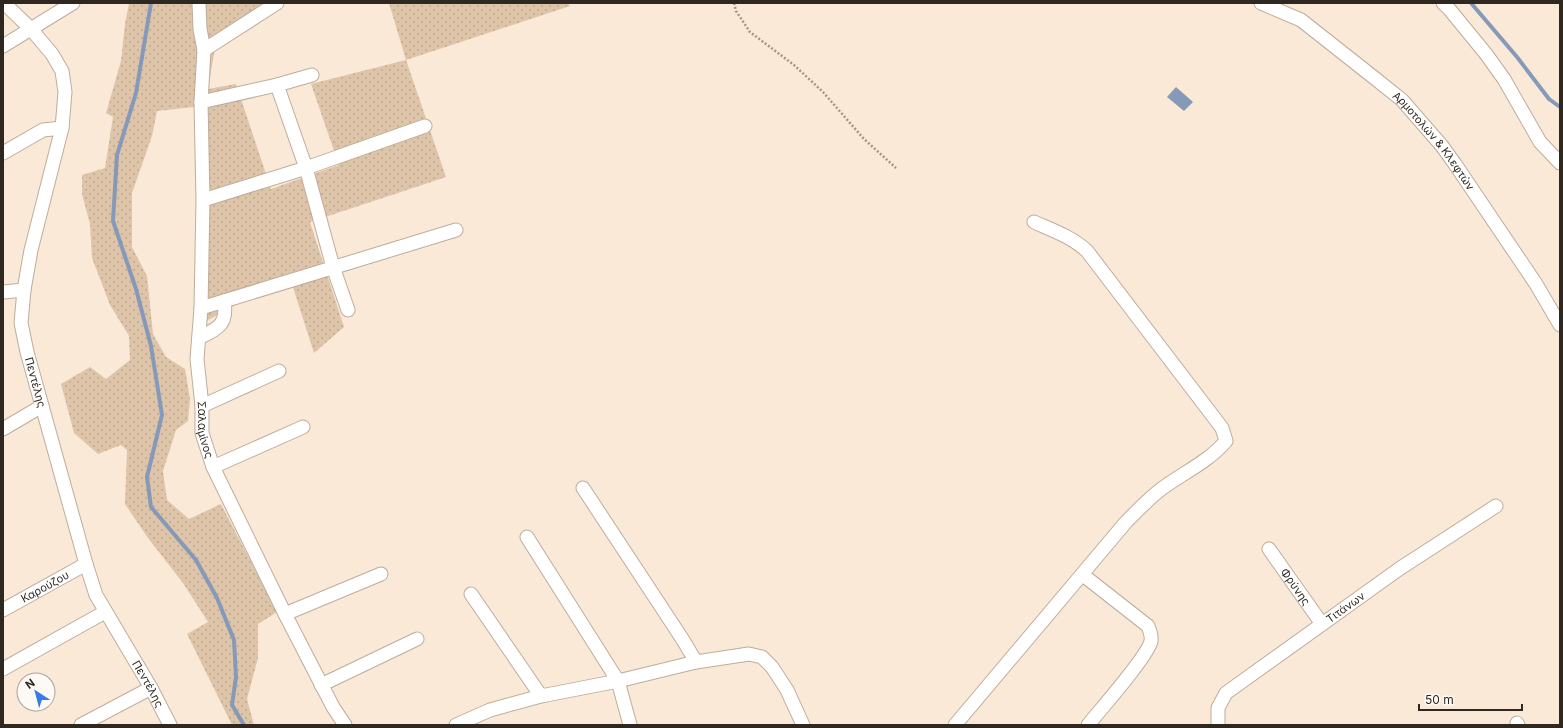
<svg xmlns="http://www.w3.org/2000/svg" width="1563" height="728" font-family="Inter,sans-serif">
<defs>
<pattern id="grass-dots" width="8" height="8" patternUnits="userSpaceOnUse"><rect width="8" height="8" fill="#dec4a8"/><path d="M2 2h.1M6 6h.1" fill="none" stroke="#bfa890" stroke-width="1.8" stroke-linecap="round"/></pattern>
</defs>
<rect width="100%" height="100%" fill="#fae9d7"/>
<polygon fill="url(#grass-dots)" points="129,3 267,3 215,48 208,89 236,84 271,189 339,165 311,84 406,60 389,3 568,3 570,6 406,60 446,177 310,222 344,327 314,353 291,281 263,290 201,324 203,106 157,111 152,136 132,193 132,247 147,276 153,334 166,357 185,369 190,399 188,421 176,430 163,471 167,500 189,519 221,504 277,612 258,624 258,658 247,699 254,725 232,725 187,634 208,622 183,583 148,538 125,504 127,450 121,445 98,454 74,433 61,384 90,367 106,379 130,360 129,336 110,305 92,258 90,224 82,194 82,175 105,168 113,117 106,113 121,61 125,24"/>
<polygon fill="#8599b9" points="1176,87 1193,102 1184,111 1167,97"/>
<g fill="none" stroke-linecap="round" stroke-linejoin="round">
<g stroke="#8599b9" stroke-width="4">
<polyline points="151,3 136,93 117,155 113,221 136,289 151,346 162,415 147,477 151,507 196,560 217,598 234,640 236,677 232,705 244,725"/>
<polyline points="1471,3 1517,57 1549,99 1560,107"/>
</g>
<g stroke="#bdad9c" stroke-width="15">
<g id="street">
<path id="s1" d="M4 3 31 29 52 54 62 71 65 92 62 128 31 250 24 290 21 323 27 352 86 564 96 595 151 688 170 725"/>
<path id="s2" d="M199 3 200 29 204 50 201 102 203 200 201 308 197 359 202 406V433L213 467 285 614 333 707 345 725"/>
<path id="s3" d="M1261 3 1301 20 1377 80 1402 100 1442 146 1455 164 1536 284 1560 325"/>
<polyline points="1443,3 1450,10 1486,54 1504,79 1540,142 1560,163"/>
<polyline points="3,46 73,3"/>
<polyline points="204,50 277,3"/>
<polyline points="277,85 306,168 333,267 348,310"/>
<polyline points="201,102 277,85 312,75"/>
<polyline points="3,153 43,130 62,128"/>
<polyline points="203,200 306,168 425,126"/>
<polyline points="3,292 24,290"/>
<polyline points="201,308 456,230"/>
<path d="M199 338C218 328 228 325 224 301"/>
<polyline points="202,406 279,371"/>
<polyline points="3,429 42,406"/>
<polyline points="213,467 303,427"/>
<polyline points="583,488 683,640 696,662"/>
<polyline points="527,537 618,681 630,725"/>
<path id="s4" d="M1269 549 1322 624"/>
<path d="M1083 575 1148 626C1150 631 1152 636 1151 641 1148 656 1100 710 1088 725"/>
<polyline points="471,594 541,696"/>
<path id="s5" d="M3 610 86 564"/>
<polyline points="285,614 381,574"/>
<polyline points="3,669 105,612"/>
<polyline points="321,685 417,639"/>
<polyline points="1517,723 1518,725"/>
<polyline points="81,725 151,688"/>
<polyline points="456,725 490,710 541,696 618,681 696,662 749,654 762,657 772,667 787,690 803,725"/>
<path d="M955 725 1126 522C1138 510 1150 497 1164 487 1185 472 1209 461 1226 441L1222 428 1087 251C1072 237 1052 230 1034 222"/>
<path id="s6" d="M1218 725V708L1226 693 1399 569 1496 506"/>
</g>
</g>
<polyline stroke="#a19588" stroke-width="2.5" stroke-dasharray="2 2" stroke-linecap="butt" points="734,3 736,11 750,32 794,65 823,92 864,139 896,168"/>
<use href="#street" stroke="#fff" stroke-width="13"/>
</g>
<g text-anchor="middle" stroke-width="4" stroke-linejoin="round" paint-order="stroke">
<g font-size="11" fill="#2e2821" stroke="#fdf9f5">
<text dy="4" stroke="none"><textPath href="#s3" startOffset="224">Αρμοτολών &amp; Κλεφτών</textPath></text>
<text dy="4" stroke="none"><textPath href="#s1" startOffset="408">Πεντέλης</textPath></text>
<text dy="4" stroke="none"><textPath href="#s2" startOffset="428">Σαλαμίνος</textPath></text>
<text dy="4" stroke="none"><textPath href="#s5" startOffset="48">Καρούζου</textPath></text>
<text dy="4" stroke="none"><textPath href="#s4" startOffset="46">Φρύνης</textPath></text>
<text dy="4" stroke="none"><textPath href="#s6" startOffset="181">Τιτάνων</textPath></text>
<text dy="4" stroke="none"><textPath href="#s1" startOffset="732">Πεντέλης</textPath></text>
</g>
</g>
<rect width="1563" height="728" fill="none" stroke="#2e2821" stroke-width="8"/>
<g transform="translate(36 692) rotate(324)"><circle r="19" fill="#fdf9f5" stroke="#aaa5a0"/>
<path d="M0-3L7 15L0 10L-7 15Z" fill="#387ae8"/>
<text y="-6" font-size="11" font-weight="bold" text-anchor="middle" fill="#2e2821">N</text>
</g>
<path d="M1419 704v6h103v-6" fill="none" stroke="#2e2821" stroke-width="2"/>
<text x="1425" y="704" font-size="12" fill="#2e2821" stroke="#fdf9f5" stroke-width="3" paint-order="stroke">50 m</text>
</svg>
